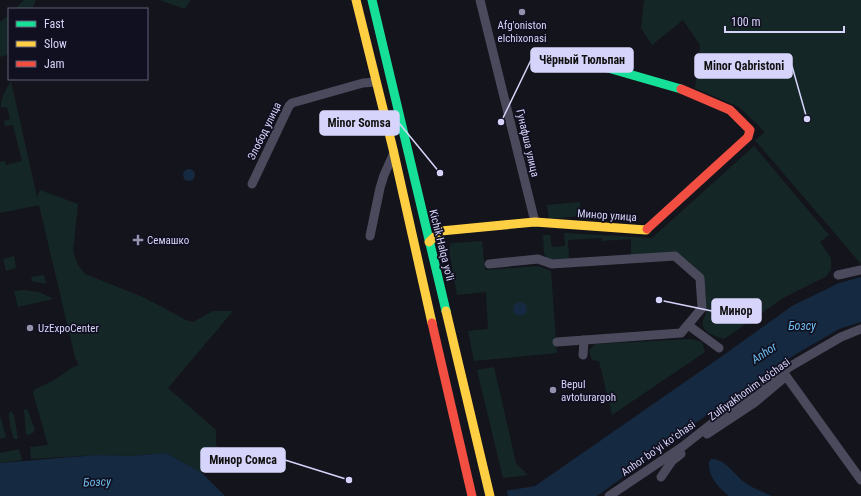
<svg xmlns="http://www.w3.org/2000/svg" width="861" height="496" font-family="'Roboto Condensed',sans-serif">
<rect width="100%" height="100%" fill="#14141c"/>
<g fill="#142726">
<polygon points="24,0 36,0 32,9 15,9"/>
<polygon points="159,0 191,0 185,9"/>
<polygon points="644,0 861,0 861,264 755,140 765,132 739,107 695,88 700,45 683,20 652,45 641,28"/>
<polygon points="9,15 9,51 7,55 0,57 0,22"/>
<path d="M11 81 37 197 40 190 78 204 73 251 78 265 85 274 145 298 186 320 193 322 213 311H233L168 388 216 430V445L223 451 202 473 166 453 130 456 97 455 31 459 30 447 48 445 33 393 34 390 58 378 71 368 79 365 75 357 39 205 0 213V162L5 161 6 165 22 161 13 125 5 126 4 121 10 119 7 107 1 108C0 98 6 90 11 81Z"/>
<path d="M754 146 829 235 820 242 831 258V269L827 276 785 297 724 339C714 336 701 333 703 320 704 317 706 315 706 312 707 301 705 288 704 277L676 253 631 256V239L602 241V238L568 240 569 261 548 259 544 254 543 235H550L552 247 565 246 564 233 652 238Z"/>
<polygon points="580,202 581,216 549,219 547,205"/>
<polygon points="482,241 485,270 538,266 551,271 557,353 474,361 468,331 488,329 486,292 457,295 449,249 451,243"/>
<polygon points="14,256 16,268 6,271 3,259"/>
<polygon points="44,275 46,284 32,281 31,277"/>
<polygon points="24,290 39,292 53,299 18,307 14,291"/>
<polygon points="691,339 702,342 705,352 612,415 599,361 592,360 589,350 595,344"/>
<polygon points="494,367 516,463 528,475 503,478 477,370"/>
<polygon points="27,409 35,429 33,433 28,435 26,434 24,410"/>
<path d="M11 411 14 415 18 439H14C11 431 9 422 9 413Z"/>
<polygon points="0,415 6,437 0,439"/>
<polygon points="19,449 22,460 0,463 0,453"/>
</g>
<g fill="#152941">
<circle cx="189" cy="175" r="6"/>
<polygon points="861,277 861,322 839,329 796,354 691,426 692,432 680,440 674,440 597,496 476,496 535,486 718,359 792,306 839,283"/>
<circle cx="520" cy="309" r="7"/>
<polygon points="166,453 202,473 225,496 0,496 0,463 97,455 130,456"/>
<path d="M711 459C726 459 733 473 744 482 752 488 763 492 772 496H729C718 487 708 477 709 462Z"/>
</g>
<polygon fill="#14141c" points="506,488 508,496 474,496 476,494"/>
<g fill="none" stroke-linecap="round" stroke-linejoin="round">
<g stroke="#4a4a5c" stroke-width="9">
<polyline points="480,0 535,222"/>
<polyline points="252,184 289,106 292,103 363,83 376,82"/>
<polyline points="370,236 380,188 384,175 393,155"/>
<polyline points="489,264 538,259 552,264 675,256 700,278 702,308 681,333 557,342"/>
<polyline points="838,275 861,270"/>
<polyline points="688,325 719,348"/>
<polyline points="583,355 584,340"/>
<polyline points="786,376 861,480"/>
<polyline points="707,434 754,403 785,377"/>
<polyline points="661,477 672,461 681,454"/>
<polyline points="609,496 682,447 729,410 791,366 841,337 861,329"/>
</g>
<g stroke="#16e098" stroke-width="9">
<polyline points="372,0 446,311"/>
<polyline points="587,62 681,89"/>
</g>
<g stroke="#ffcf43" stroke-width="9">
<polyline points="356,0 393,149 432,323"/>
<polyline points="429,242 441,231 535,222 646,230 647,229"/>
<polyline points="446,311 490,496"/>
</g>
<g stroke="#f24e42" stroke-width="9">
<polyline points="647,229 748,137 750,130 730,110 681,89"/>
<polyline points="432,323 472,496"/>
</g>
</g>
<g fill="#9291ac" stroke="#111020" stroke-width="1.5">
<circle cx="522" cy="12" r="4"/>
<path d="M136 234h4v4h4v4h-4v4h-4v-4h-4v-4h4z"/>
<circle cx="30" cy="328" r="4"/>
<circle cx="553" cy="390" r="4"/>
</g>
<g text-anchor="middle" stroke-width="3.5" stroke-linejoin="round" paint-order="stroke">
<g font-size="11" fill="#d6d4fa" stroke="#111020" text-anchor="start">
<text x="522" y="29" text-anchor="middle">Afg'oniston<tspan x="522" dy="13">elchixonasi</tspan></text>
<text x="147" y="244">Семашко</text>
<text x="38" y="332">UzExpoCenter</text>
<text x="561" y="388">Bepul<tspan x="561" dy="13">avtoturargoh</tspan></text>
</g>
<g font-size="11" fill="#d6d4fa" stroke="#111020">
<text transform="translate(264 131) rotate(-64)" y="4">Элобод улица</text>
<text transform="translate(528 143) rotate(77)" y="4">Гунафша улица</text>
<text transform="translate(607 215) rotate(4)" y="4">Минор улица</text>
<text transform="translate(442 245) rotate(76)" y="4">Kichik Halqa yo'li</text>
<text transform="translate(749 389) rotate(-36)" y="4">Zulfiyakhonim ko'chasi</text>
<text transform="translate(658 448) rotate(-35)" y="4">Anhor boʻyi koʻchasi</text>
</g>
<g font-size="12" font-style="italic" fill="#6ebdee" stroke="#111020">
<text x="802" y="330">Бозсу</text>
<text transform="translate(764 353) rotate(-34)" y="4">Anhor</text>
<text transform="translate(97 482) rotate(-2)" y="4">Бозсу</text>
</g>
</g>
<path fill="none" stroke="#d6d4fa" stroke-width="1.5" d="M501 122L531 60M807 119L792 66M440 173L399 123M659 300L712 311M349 480L285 460"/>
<g fill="#d6d4fa" stroke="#111020" stroke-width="1.5">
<circle cx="501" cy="122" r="4"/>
<circle cx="807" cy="119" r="4"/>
<circle cx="440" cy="173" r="4"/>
<circle cx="659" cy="300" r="4"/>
<circle cx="349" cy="480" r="4"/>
</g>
<g fill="#d6d4fa" stroke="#d6d4fa" stroke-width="1.5">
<rect x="531" y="48" width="102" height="24" rx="4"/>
<rect x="695" y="54" width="97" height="24" rx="4"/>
<rect x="320" y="111" width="79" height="24" rx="4"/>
<rect x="712" y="299" width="49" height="24" rx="4"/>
<rect x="201" y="448" width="84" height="24" rx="4"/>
</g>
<g font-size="12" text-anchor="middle" font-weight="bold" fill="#111">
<text x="582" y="64">Чёрный Тюльпан</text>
<text x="744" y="70">Minor Qabristoni</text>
<text x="359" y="127">Minor Somsa</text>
<text x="736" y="315">Минор</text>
<text x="243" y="464">Минор Сомса</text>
</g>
<rect x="8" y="8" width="140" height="72" fill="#111020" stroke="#605e77"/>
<rect x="16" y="21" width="20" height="6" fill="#16e098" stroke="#605e77"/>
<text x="44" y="28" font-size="12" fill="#d6d4fa">Fast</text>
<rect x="16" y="41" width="20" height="6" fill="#ffcf43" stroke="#605e77"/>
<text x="44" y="48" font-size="12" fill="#d6d4fa">Slow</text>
<rect x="16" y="61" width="20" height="6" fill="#f24e42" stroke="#605e77"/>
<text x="44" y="68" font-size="12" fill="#d6d4fa">Jam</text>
<path d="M725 26v6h119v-6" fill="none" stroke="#d6d4fa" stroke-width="2"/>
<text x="731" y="26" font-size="12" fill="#d6d4fa" stroke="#111020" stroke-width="3" paint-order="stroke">100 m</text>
</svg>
